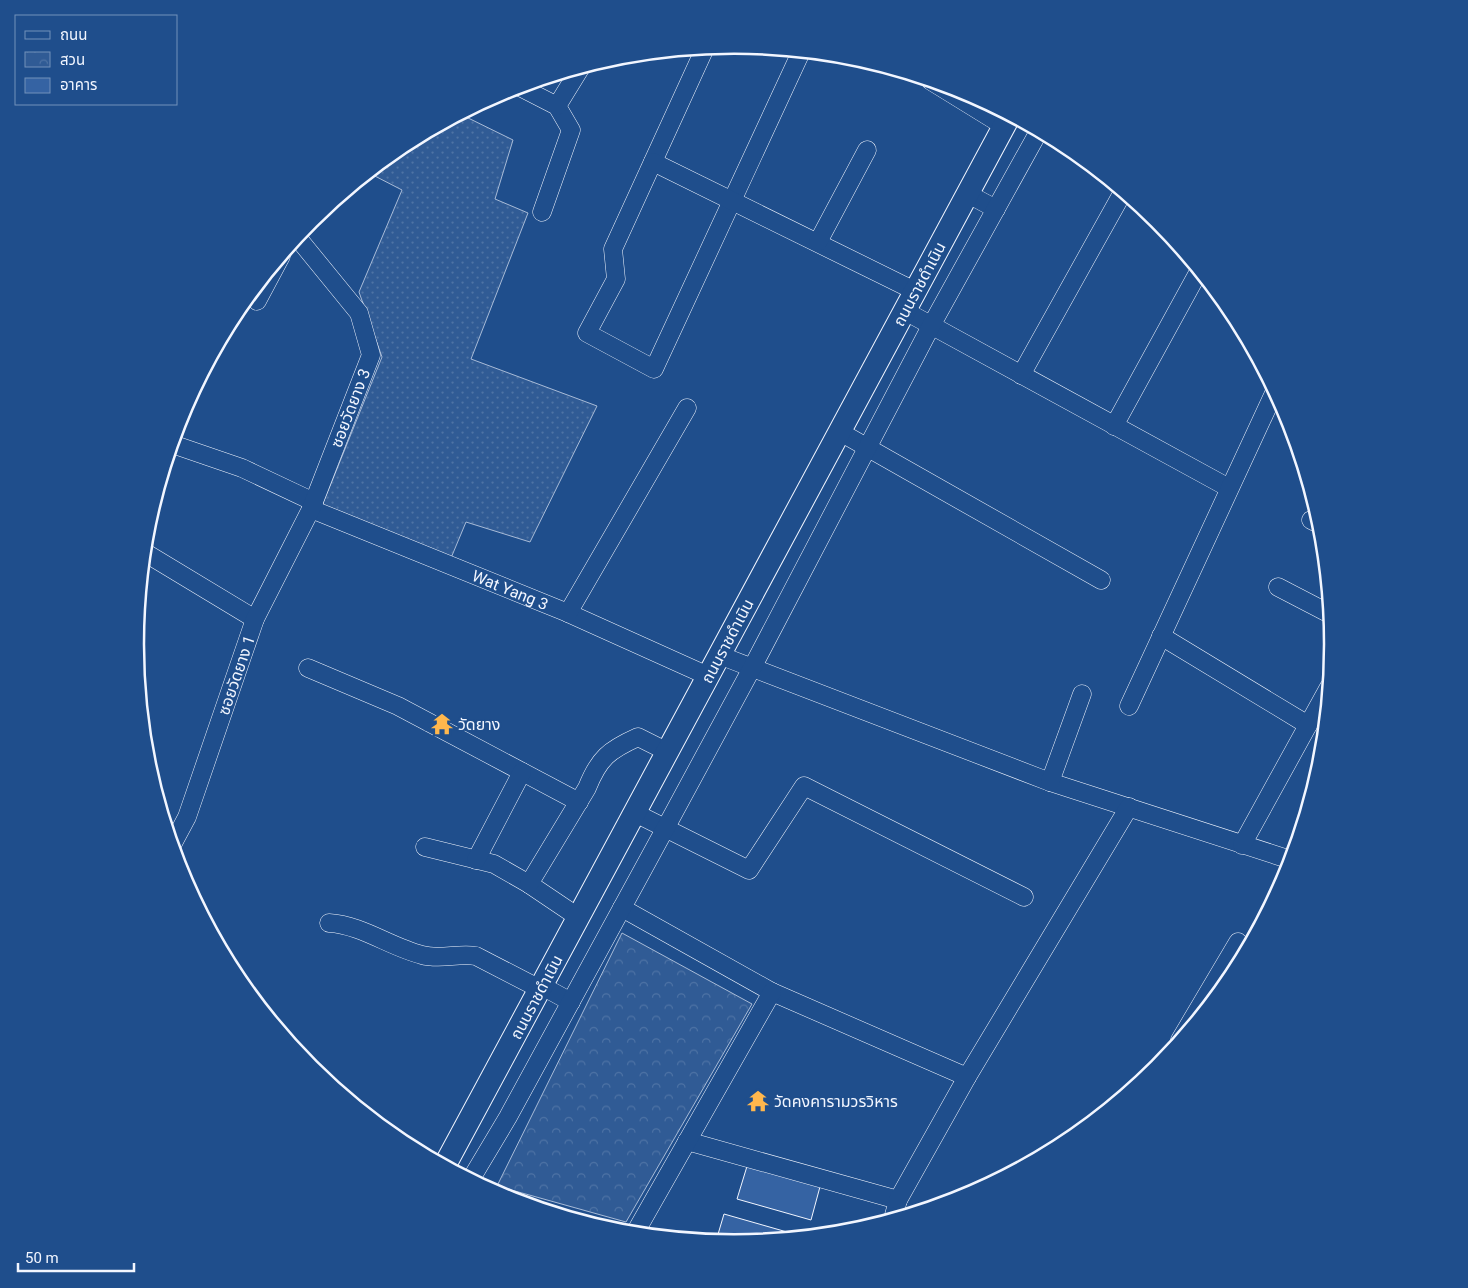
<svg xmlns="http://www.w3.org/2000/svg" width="1468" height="1288" font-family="Roboto,'Noto Sans Thai',sans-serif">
<defs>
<pattern id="grass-dots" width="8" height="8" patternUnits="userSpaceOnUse" patternTransform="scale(1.25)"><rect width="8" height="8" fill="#305b95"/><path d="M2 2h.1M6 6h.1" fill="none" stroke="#4e73a5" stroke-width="1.8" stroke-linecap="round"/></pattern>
<pattern id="park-crowns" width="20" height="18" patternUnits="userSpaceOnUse" patternTransform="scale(1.25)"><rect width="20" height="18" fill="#305b95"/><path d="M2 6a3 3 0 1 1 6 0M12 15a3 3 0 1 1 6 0" fill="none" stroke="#4e73a5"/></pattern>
</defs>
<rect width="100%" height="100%" fill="#1f4e8c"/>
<polygon fill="url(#grass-dots)" stroke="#a8bbd7" points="460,114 513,140 495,199 528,213 471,359 597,406 530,542 466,522 451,558 322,506 382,357 359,292 402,190 369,173 401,146"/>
<polygon fill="url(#park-crowns)" stroke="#a8bbd7" points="622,933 752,1004 626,1222 497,1186"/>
<g fill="#3563a3" stroke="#f2f6ff">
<polygon points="748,1163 821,1183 811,1220 737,1199"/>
<polygon points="724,1214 801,1236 734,1243 716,1241"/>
</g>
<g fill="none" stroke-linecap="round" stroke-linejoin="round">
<g stroke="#f2f6ff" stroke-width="19">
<g id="minor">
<polyline points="705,48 613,249 616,279 587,333 654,369 801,52"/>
<polyline points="931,81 1004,126"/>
<polyline points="518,86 557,106 571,130 542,212"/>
<polyline points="557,106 581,67"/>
<polyline points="653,162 915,291"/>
<polyline points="968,194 996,209"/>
<polyline points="818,242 867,150"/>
<polyline points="257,301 281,256"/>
<polyline points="905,311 1229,488"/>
<polyline points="1021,375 1123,192"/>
<polyline points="1114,426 1199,271"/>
<polyline points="840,432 1101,580"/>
<polyline points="172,444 242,468 314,502"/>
<path id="s1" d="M311 509 568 613 708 676"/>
<polyline points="1311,520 1321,525"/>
<polyline points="144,552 255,619"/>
<polyline points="1278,587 1330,614"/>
<polyline points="568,613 687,408"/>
<polyline points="1161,636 1308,725"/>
<polyline points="719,655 1050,782 1291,860"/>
<polyline points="308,668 398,706 579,802"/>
<polyline points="1129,706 1275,391"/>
<polyline points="1050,782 1082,694"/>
<polyline points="635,813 749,870 804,786 1024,897"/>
<polyline points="172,845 187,817 255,619 311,509 371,355 359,313 297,237"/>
<polyline points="1242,845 1329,687"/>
<polyline points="425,847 494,864 529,884 578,917"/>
<polyline points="476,860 522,772"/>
<path d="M529 884 587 788C599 758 609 750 638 737L668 752"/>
<polyline points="622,908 772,992 967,1077 1129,807"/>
<path d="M329 923C362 925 390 947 422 955 440 960 458 953 476 956L540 989"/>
<polyline points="542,986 571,1002"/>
<polyline points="1180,1040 1238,942"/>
<polyline points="687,1141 898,1200 893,1219"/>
<polyline points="471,1179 508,1117 665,829 752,668 931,326 1039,131"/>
<polyline points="898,1200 967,1077"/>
<polyline points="635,1233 772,992"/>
</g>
</g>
<g stroke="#f2f6ff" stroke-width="24">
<polyline id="major" points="445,1165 1010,115"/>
</g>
<use href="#minor" stroke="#1f4e8c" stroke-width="18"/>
<use href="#major" stroke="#1f4e8c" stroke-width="22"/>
</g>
<defs>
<g id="temple-bare" transform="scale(1.725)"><path d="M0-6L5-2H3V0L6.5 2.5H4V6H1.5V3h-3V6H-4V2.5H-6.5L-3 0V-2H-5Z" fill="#ffb74d" stroke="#1f4e8c" stroke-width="2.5" paint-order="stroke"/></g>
</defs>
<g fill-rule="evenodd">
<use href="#temple-bare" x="442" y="724"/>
<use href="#temple-bare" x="758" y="1101"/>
</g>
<g text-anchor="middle" stroke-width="4" stroke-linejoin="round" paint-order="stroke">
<g font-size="16" fill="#f2f6ff" stroke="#1f4e8c">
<text transform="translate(919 284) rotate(-62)" y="6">ถนนราชดำเนิน</text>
<text transform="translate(350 408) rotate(-69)" y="6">ซอยวัดยาง 3</text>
<text dy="6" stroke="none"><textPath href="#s1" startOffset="215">Wat Yang 3</textPath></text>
<text transform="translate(727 641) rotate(-62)" y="6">ถนนราชดำเนิน</text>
<text transform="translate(236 675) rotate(-71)" y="6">ซอยวัดยาง 1</text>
<text transform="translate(536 997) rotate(-62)" y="6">ถนนราชดำเนิน</text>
</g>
<g font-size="16" fill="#f2f6ff" stroke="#1f4e8c" text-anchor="start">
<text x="458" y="730">วัดยาง</text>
<text x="774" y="1107">วัดคงคารามวรวิหาร</text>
</g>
</g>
<path d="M0 0H1468V1288H0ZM144 644a590 590 0 1 1 1180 0a590 590 0 1 1-1180 0Z" fill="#1f4e8c" fill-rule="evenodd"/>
<path fill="none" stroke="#f2f6ff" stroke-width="2.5" d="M144 644a590 590 0 1 1 1180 0a590 590 0 1 1-1180 0Z"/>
<rect x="15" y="15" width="162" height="90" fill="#1f4e8c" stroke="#7391ba"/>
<rect x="25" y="31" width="25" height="8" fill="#1f4e8c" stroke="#7391ba"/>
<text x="60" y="40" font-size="15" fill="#f2f6ff">ถนน</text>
<rect x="25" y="52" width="25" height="15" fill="url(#park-crowns)" stroke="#7391ba"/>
<text x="60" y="65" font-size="15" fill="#f2f6ff">สวน</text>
<rect x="25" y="78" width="25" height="15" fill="#3563a3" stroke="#7391ba"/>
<text x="60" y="90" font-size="15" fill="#f2f6ff">อาคาร</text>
<path d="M18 1263v8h116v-8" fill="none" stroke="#f2f6ff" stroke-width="2.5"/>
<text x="25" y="1263" font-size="15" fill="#f2f6ff" stroke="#1f4e8c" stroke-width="4" paint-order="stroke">50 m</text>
</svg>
